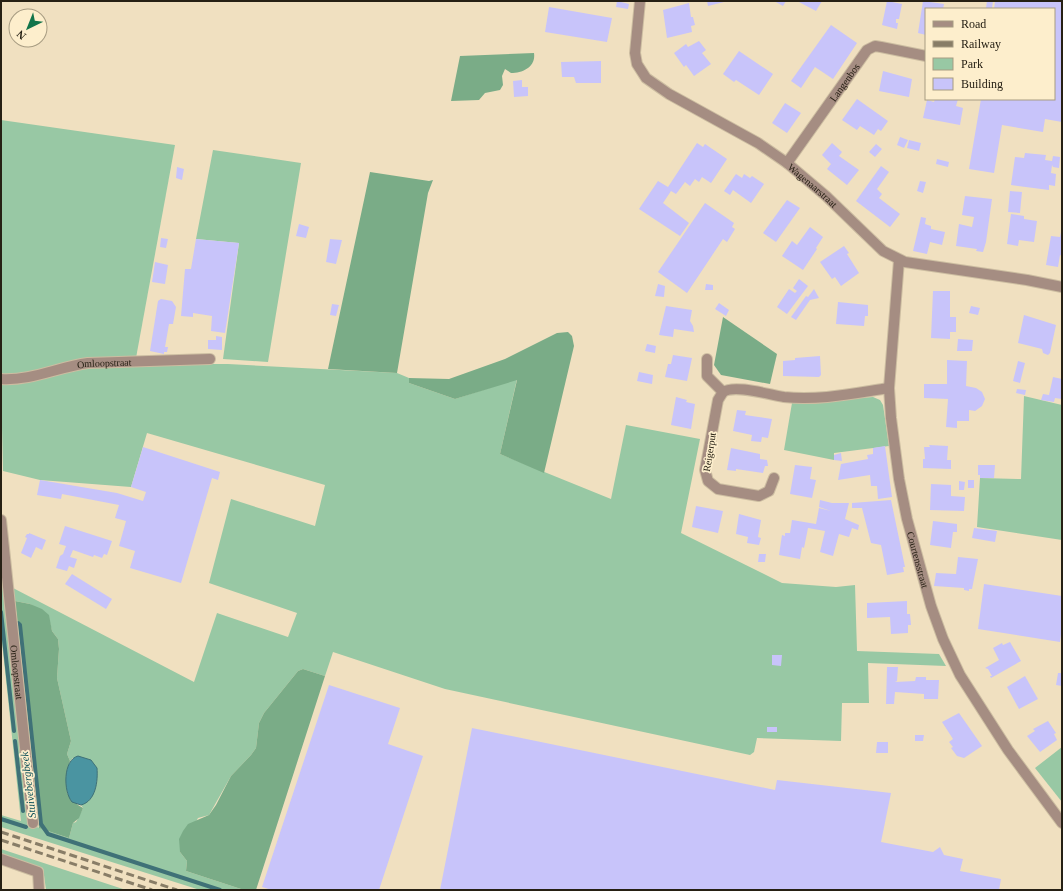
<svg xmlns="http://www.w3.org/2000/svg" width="1063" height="891" font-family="Georgia,serif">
<rect width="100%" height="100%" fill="#f0e0c0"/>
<g fill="#98c8a4">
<polygon points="1,120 175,145 136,358 30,375 1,376"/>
<polygon points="213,150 301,163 268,362 223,359 239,243 196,239"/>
<path d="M143 364H228L397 373 409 378V383L455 399 517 379 500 454 611 499 626 425 700 439 681 533 782 583 836 587 855 585 857 651 939 654 946 666 868 663 869 703H842L841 741 757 738 754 752 750 755 445 689 333 652 325 676 303 669 298 671 264 713 259 723 256 748 251 755 231 776 209 815 198 818 180 852 187 861 186 871 244 890H200L1 827V815L21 821 1 633V573L28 824 69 838 73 823 76 822 83 808 81 805C95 801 96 785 97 773L73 758 70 761 67 754 71 741 57 678 59 649 58 639 52 631 48 615 30 604 15 601 13 588 194 682 217 613 288 637 297 613 209 583 231 499 315 526 325 485 147 433 131 487 40 480 3 471 1 384 22 383 84 366Z"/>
<polygon points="1024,396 1062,405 1062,540 977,527 980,478 1021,479"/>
<polygon points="873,397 880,400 883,405 889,446 834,453 834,460 784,450 792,403"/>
<polygon points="1062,747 1062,802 1035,768"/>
<polygon points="1,849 126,890 46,890 43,868 1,856"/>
</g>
<g fill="#7aac87">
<path d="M534 53C536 67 523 73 511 73L505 69 502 76 503 85 500 90 485 93 479 100 451 101 460 56Z"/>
<polygon points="370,172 429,181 433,180 428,193 397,373 328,369"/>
<polygon points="723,317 777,354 770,384 721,375 714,365"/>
<polygon points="568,332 572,336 574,346 544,473 500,454 517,380 455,399 409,383 409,378 449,379 505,359 557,333"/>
<polygon points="15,601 30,604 42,609 49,615 52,631 58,639 59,649 57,678 71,741 67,754 70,761 67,772 67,793 78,805 83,808 79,818 73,823 69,838 39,828"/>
<polygon points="303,669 325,676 256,890 244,890 186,871 187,861 180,852 179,839 183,831 188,824 209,815 216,805 231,776 251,755 256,748 259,723 264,713 298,671"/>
</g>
<path fill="#4a94a1" stroke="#3f7177" d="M78 756 91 760 97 768C98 781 96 801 81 805L72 802C63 791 63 760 78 756Z"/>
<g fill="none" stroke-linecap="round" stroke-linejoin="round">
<g stroke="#3f7177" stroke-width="4">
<polyline points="1,612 14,731"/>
<polyline points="18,623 20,625 41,824 48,834 220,890"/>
<polyline points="15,741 23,811"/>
<polyline points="1,819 26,827"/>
</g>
</g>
<g fill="#c8c4fa">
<polygon points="617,1 629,4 628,9 616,7"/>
<polygon points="707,1 724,1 724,2 708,6"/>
<polygon points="774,1 786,1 783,6"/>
<polygon points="797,1 822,1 816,11"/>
<polygon points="887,1 902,4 899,19 896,19 896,23 898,23 897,29 882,25"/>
<polygon points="923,1 944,4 943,9 926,9 926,35 918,33"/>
<polygon points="987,1 993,1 992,9 986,8"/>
<polygon points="995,1 1062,1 1062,122 1045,119 1043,132 1002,125 994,173 969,169 981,99 1054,99 1054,9 994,9"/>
<polygon points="689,3 691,17 693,17 695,25 691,26 692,32 667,38 663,10"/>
<polygon points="549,7 612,18 607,42 545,32"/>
<polygon points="831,25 857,43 833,79 815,67 801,88 791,81"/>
<polygon points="699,41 706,50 702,53 711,64 694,76 686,65 684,67 674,53 686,44 688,47"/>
<polygon points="739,51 773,74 759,95 736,80 734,82 723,74"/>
<polygon points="601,61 601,83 576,83 574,77 562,77 561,62"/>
<polygon points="883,71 912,79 909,97 879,91"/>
<polygon points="522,80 522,87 528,87 528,96 514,97 513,81"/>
<polygon points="857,99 888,121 881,131 878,129 874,135 860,126 857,130 842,120"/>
<polygon points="935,99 958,99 956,106 963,108 960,125 923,118 927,100 934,102"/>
<polygon points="785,103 801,113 787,133 772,123"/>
<polygon points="900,137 908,140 904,148 897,145"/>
<polygon points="909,140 921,143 919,151 907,148"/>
<polygon points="697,143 703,147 705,144 727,159 711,183 702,177 699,182 695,179 690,186 685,182 676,194 671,191 663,203 689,223 680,236 639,209 658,181 668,187"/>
<polygon points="832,143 842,152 839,156 859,170 847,185 827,169 831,164 822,155"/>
<polygon points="876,144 882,149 875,157 869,152"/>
<polygon points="1025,153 1046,155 1045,160 1052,161 1053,156 1060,157 1059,168 1053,167 1052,165 1051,173 1056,174 1055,186 1049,185 1049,190 1011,185 1015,157 1024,158"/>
<polygon points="937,159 949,162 948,167 936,164"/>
<polygon points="881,166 889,172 877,189 882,194 879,198 900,214 890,227 856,201"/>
<polygon points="177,167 184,169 182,180 176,178"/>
<polygon points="736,174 742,178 744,174 750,178 752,176 764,184 751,203 733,190 730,195 724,191"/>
<polygon points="920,181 926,182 923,193 917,191"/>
<polygon points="1010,191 1022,192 1020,213 1008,212"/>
<polygon points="965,196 992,199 986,242 983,252 976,251 977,249 956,246 959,224 972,227 974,217 962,215"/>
<polygon points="787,200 800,208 776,242 763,233"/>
<polygon points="705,203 734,223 732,227 735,229 727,242 723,239 687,293 658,272"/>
<polygon points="1011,214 1024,216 1024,219 1037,221 1034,242 1019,240 1018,246 1007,244"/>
<polygon points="921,217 926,218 925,224 931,226 931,229 945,232 942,245 930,242 927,254 913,251"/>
<polygon points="299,224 309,227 306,238 296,236"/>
<polygon points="810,227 823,237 816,248 817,249 803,270 782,256 792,241 797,245"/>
<polygon points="1061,232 1062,233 1062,256 1060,255 1058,267 1046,265 1051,236 1060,237"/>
<polygon points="161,238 168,239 166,248 160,247"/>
<polygon points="196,239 239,243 225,333 211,331 212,316 193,313 193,317 181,316 185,269 191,269"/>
<polygon points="330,239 342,240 336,264 326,262"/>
<polygon points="844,246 849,253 847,254 859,273 841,286 835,277 832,279 820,262"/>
<polygon points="155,262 168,265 165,284 152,282"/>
<polygon points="799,279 808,286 787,314 777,307 789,289 795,293 797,291 793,288"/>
<polygon points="658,284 665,286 664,297 655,296"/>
<polygon points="706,284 713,285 713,290 705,290"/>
<polygon points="814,289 819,298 810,300 796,320 791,317 806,296 808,297"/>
<polygon points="933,291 950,291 950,317 956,317 956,332 950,332 950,339 931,338"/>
<polygon points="161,299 172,301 176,307 173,324 169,324 165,347 168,347 167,352 164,352 164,354 150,351 158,301"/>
<polygon points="838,302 868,305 868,316 865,316 864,326 836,324"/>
<polygon points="719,303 729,310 726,316 715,309"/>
<polygon points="332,304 339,305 336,316 330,315"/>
<polygon points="666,306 692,310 690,321 693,326 694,332 674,329 673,337 659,335"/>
<polygon points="971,306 980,308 978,315 969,313"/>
<polygon points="1024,315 1056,325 1050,353 1048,355 1043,353 1042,349 1018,343"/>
<polygon points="216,336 222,337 222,350 208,349 208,340 216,340"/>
<polygon points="958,339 973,340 972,351 957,351"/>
<polygon points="647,344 656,346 655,353 645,351"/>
<polygon points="673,355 692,358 687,381 665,377 668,364 671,364"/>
<polygon points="820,356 821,375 819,377 783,376 783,361 795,360 795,358"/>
<polygon points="947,360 967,361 966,386 976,388 982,392 985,399 982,406 975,411 969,410 969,421 957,421 957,428 946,427 948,399 924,398 924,384 947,384"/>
<polygon points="1018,361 1025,363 1020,383 1013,381"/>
<polygon points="639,372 653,375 652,384 637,381"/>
<polygon points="1053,377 1062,379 1062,399 1055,398 1054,402 1041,400 1043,394 1049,395"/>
<polygon points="1017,389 1026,390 1025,395 1016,393"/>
<polygon points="676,397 687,400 686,402 695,404 691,429 671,425"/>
<polygon points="737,410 746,411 745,415 772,419 768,438 762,437 761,442 751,441 752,435 733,431"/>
<polygon points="929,445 948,446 947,460 951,460 951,469 923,468 923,459 925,459 924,447 930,447"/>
<polygon points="885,446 892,497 878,499 877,486 871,486 870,475 838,480 841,464 868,459 867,455 873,454 873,448"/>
<polygon points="143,447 220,472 218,480 212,478 181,583 130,568 135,551 119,546 126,521 115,518 119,505 62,494 61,499 37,495 40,480 117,493 143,501 146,492 131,487"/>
<polygon points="731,448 760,454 760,459 767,460 768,466 765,466 763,473 736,469 736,471 727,470"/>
<polygon points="841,453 842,461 834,460 834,455"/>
<polygon points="795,465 812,467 810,479 816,480 812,498 790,494"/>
<polygon points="978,465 995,465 994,478 980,478 980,475 978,475"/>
<rect x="968" y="480" width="6" height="8"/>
<polygon points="959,481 965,482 964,490 959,490"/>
<polygon points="931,484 951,485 951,496 965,497 964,511 930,510"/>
<polygon points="820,500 832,503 849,503 845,519 859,525 858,530 852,528 849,537 839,534 833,556 820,552 825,531 808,528 804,548 802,547 800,559 779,555 782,535 785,536 785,533 790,533 792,520 816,524 819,508 831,511 819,507"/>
<polygon points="891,500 905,567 903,567 904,572 887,575 881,545 871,543 862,508 852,508 852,503"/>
<polygon points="696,506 723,511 718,533 692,527"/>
<polygon points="739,514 761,520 758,537 761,538 759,545 747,543 748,537 736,534"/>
<polygon points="933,521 957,524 957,532 953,532 951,548 930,545"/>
<polygon points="65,526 112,541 107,555 104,554 102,558 94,555 93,557 73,550 70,557 77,559 74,568 69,566 67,571 56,568 60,556 63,554 66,546 59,544"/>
<polygon points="974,528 997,531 995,542 972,538"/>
<polygon points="29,533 46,540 42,550 36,547 31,558 21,553 27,538 25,537 27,534 29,534"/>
<polygon points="759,554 766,554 765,562 758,562"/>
<polygon points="958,557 978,559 972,589 969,589 969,591 964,590 964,588 934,586 936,573 956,574"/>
<polygon points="72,574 112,599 106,609 65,584"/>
<polygon points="984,584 1062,596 1062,627 1060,642 978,629"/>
<polygon points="907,601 907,614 910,614 911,625 908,625 908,633 891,634 890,617 867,618 867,603"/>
<polygon points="1010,642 1021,661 991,678 990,676 992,676 988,669 985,668 999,660 993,648 1002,643 1003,645"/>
<polygon points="772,655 782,655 781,666 772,665"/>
<polygon points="887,667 898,667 897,681 895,682 915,681 916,677 926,677 926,680 939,680 938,699 924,699 924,694 895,692 894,704 886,704"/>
<polygon points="1058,673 1062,673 1062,686 1056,685"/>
<polygon points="1025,676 1038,699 1019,709 1007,687"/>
<polygon points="329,685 400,708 388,744 423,756 379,890 272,890 262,887"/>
<polygon points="959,713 982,746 964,758 957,756 951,748 953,747 949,742 953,739 942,722"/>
<polygon points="1048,721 1056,733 1054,734 1057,740 1040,752 1027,736 1035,731 1033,729"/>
<rect x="767" y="727" width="10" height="5"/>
<polygon points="472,728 775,790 777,780 891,793 881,842 933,852 940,847 944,855 963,859 960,871 1001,879 999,890 440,890"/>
<polygon points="915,735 924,735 923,741 915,741"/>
<polygon points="877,742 888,742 888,753 876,753"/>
</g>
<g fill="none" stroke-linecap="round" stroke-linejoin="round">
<g stroke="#ccbda1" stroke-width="12">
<g id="minor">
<path id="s1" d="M640 1 635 53 637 64 646 78 669 94 758 143 787 163 826 196 883 251 905 262 1027 280 1062 287"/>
<path id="s2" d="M787 163 867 50 875 46 881 47 926 56"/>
<path id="s3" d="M899 260 889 388 891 418 899 479 907 519 931 606 943 639 960 675 1008 750 1062 823"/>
<polyline points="707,359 707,376 723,392"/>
<path id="s4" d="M1 379C31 381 58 367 88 363L210 359"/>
<path d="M774 478 769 491 759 496 718 489 708 481 705 470 718 400 723 392C735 384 770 395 784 397 819 401 855 393 889 388"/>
<path id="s5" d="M1 520 33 823"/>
<polyline points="1,859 38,872 39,890"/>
</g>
</g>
<use href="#minor" stroke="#a58d82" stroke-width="10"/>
<g stroke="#887d67" stroke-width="3" stroke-dasharray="8 4" stroke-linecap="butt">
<polyline points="1,832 177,890"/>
<polyline points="1,840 152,890"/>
</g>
</g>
<g text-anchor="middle" stroke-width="3.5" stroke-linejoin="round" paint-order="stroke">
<g font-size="10" fill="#262014" stroke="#fdeecc">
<text dy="4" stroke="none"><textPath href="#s2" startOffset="99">Langenbos</textPath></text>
<text dy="4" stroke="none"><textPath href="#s1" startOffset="279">Wagenaarstraat</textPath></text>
<text dy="4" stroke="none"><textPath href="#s4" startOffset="105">Omloopstraat</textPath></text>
<text transform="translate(709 452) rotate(-81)" y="4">Reigerput</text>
<text dy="4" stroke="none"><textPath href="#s3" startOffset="303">Courtensstraat</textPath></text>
<text dy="4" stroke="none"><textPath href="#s5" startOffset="153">Omloopstraat</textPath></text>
</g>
<g font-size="11" font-style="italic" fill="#0a4e58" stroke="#fdeecc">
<text transform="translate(28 785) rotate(-97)" y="4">Stuivebergbeek</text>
</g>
</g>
<rect width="1063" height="891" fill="none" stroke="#262014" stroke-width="4"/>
<rect x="925" y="8" width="130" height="92" fill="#fdeecc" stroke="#a79c82"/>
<rect x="933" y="21" width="20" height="6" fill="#a58d82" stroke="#a79c82"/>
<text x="961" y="28" font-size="12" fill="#262014">Road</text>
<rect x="933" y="41" width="20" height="6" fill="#887d67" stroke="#a79c82"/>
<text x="961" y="48" font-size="12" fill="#262014">Railway</text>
<rect x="933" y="58" width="20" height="12" fill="#98c8a4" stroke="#a79c82"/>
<text x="961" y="68" font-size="12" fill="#262014">Park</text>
<rect x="933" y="78" width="20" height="12" fill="#c8c4fa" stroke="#a79c82"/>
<text x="961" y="88" font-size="12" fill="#262014">Building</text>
<g transform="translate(28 28) rotate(223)"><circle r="19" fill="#fdeecc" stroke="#a79c82"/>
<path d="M0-3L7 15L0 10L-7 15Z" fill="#12744a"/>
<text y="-6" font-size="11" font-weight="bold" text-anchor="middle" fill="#262014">N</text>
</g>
</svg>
